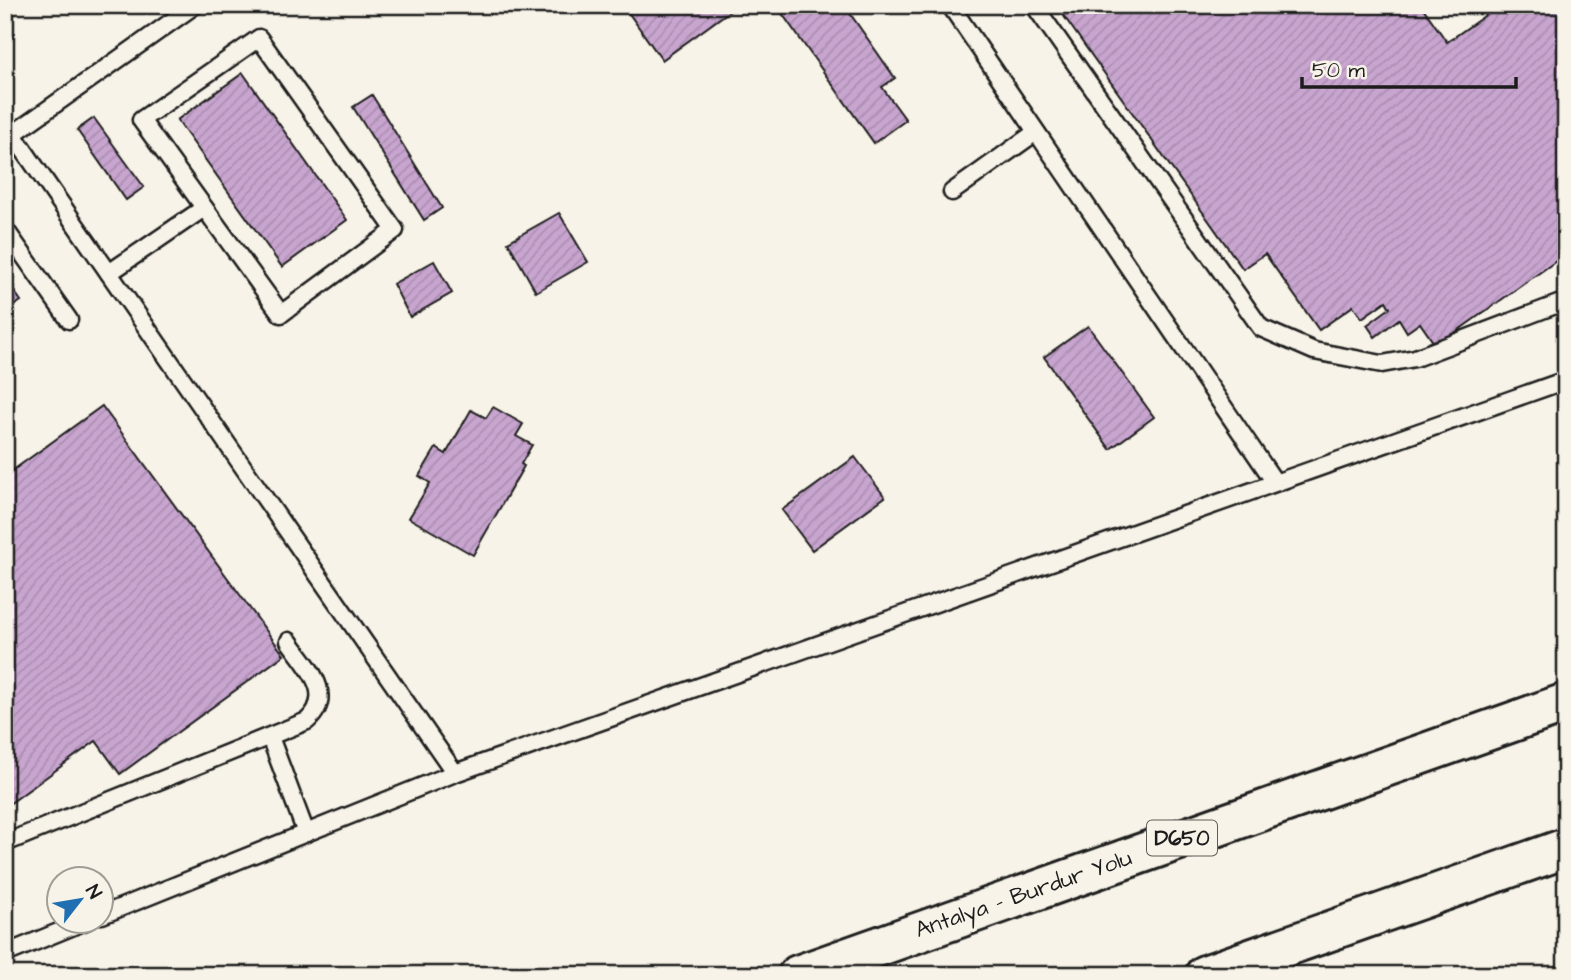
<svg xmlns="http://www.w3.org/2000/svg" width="1571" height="980" font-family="'Architects Daughter',sans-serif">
<defs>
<pattern id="building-hatch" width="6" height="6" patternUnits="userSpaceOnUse" patternTransform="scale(1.75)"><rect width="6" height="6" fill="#c8a5cf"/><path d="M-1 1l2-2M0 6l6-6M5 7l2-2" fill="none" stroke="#ab8db1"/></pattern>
</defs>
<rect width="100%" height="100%" fill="#f7f3e8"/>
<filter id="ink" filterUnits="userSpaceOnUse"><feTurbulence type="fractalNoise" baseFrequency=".0143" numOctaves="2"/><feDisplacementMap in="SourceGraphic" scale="14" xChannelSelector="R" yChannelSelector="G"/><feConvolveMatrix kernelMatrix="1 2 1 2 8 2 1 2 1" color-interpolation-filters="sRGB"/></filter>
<g filter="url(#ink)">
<g fill="url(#building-hatch)" stroke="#1c1c1c" stroke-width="2">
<polygon points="623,5 738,5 662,60"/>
<polygon points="776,5 844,5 895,78 882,87 906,120 874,143"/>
<polygon points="1056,5 1421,5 1447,42 1500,5 1566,5 1566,254 1436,346 1420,323 1407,332 1399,319 1375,337 1367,325 1390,308 1386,301 1362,318 1353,306 1319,330 1265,254 1243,269"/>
<polygon points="243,73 347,220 282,267 177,120"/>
<polygon points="372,95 442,208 424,220 353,107"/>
<polygon points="94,118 144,187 126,200 77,130"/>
<polygon points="559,213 588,262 536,292 508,242"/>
<polygon points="434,261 452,293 410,317 393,284"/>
<polygon points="5,278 21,301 5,312"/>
<polygon points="1088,326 1154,417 1110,449 1044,357"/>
<polygon points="102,406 284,655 120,774 96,741 5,807 5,476"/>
<polygon points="493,407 523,424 516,436 532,445 521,464 524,466 473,555 409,518 430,483 419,476 436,448 446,454 471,410 486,418"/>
<polygon points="855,457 885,497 812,550 782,510"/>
</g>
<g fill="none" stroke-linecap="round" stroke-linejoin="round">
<g stroke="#1c1c1c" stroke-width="21">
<g id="service">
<polyline points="950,5 1274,481"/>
<polyline points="1034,5 1261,328 1314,351 1382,364 1415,358 1566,301"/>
<polygon points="259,38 395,230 281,314 141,120"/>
<polyline points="5,123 455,773"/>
<polyline points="13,134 195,5"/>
<polyline points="952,192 1036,132"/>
<polyline points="5,229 69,320"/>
<polyline points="109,273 204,208"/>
<polyline points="270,737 306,833"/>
<path d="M5 843 307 721C337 694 306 666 289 641"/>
<polyline points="102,915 455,773 1566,380"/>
<polyline points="5,954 88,920"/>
</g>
</g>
<g stroke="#1c1c1c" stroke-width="44">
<g id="trunk">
<polyline points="798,975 1566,703"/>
<polyline points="1205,975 1566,848"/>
</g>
</g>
<use href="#service" stroke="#f7f3e8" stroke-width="16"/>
<use href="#trunk" stroke="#f7f3e8" stroke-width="38"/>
</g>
</g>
<g text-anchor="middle" stroke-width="6" stroke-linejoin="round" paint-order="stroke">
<rect fill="#f7f3e8" stroke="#5e5c59" stroke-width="2" x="1147" y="820.5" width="70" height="35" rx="5"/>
<g font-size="21" font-weight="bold" fill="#1c1c1c">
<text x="1182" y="845">D650</text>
</g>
<g font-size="23" fill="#1c1c1c" stroke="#f7f3e8">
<text transform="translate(1023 893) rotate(-19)" y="8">Antalya - Burdur Yolu</text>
</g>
</g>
<rect width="1571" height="980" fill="none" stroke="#f7f3e8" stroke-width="28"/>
<rect x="14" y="14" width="1543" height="952" fill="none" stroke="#1c1c1c" stroke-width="2.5" filter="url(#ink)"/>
<g transform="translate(80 900) rotate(59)"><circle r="33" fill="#f7f3e8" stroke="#9f9d96" stroke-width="2"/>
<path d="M0-5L12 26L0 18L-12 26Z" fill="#1f6fb2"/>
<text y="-10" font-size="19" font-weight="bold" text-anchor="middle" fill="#1c1c1c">N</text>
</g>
<path d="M1302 77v10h214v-10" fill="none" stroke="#1c1c1c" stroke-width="3.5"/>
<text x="1312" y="77" font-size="21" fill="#1c1c1c" stroke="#f7f3e8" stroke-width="5" paint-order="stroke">50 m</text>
</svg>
